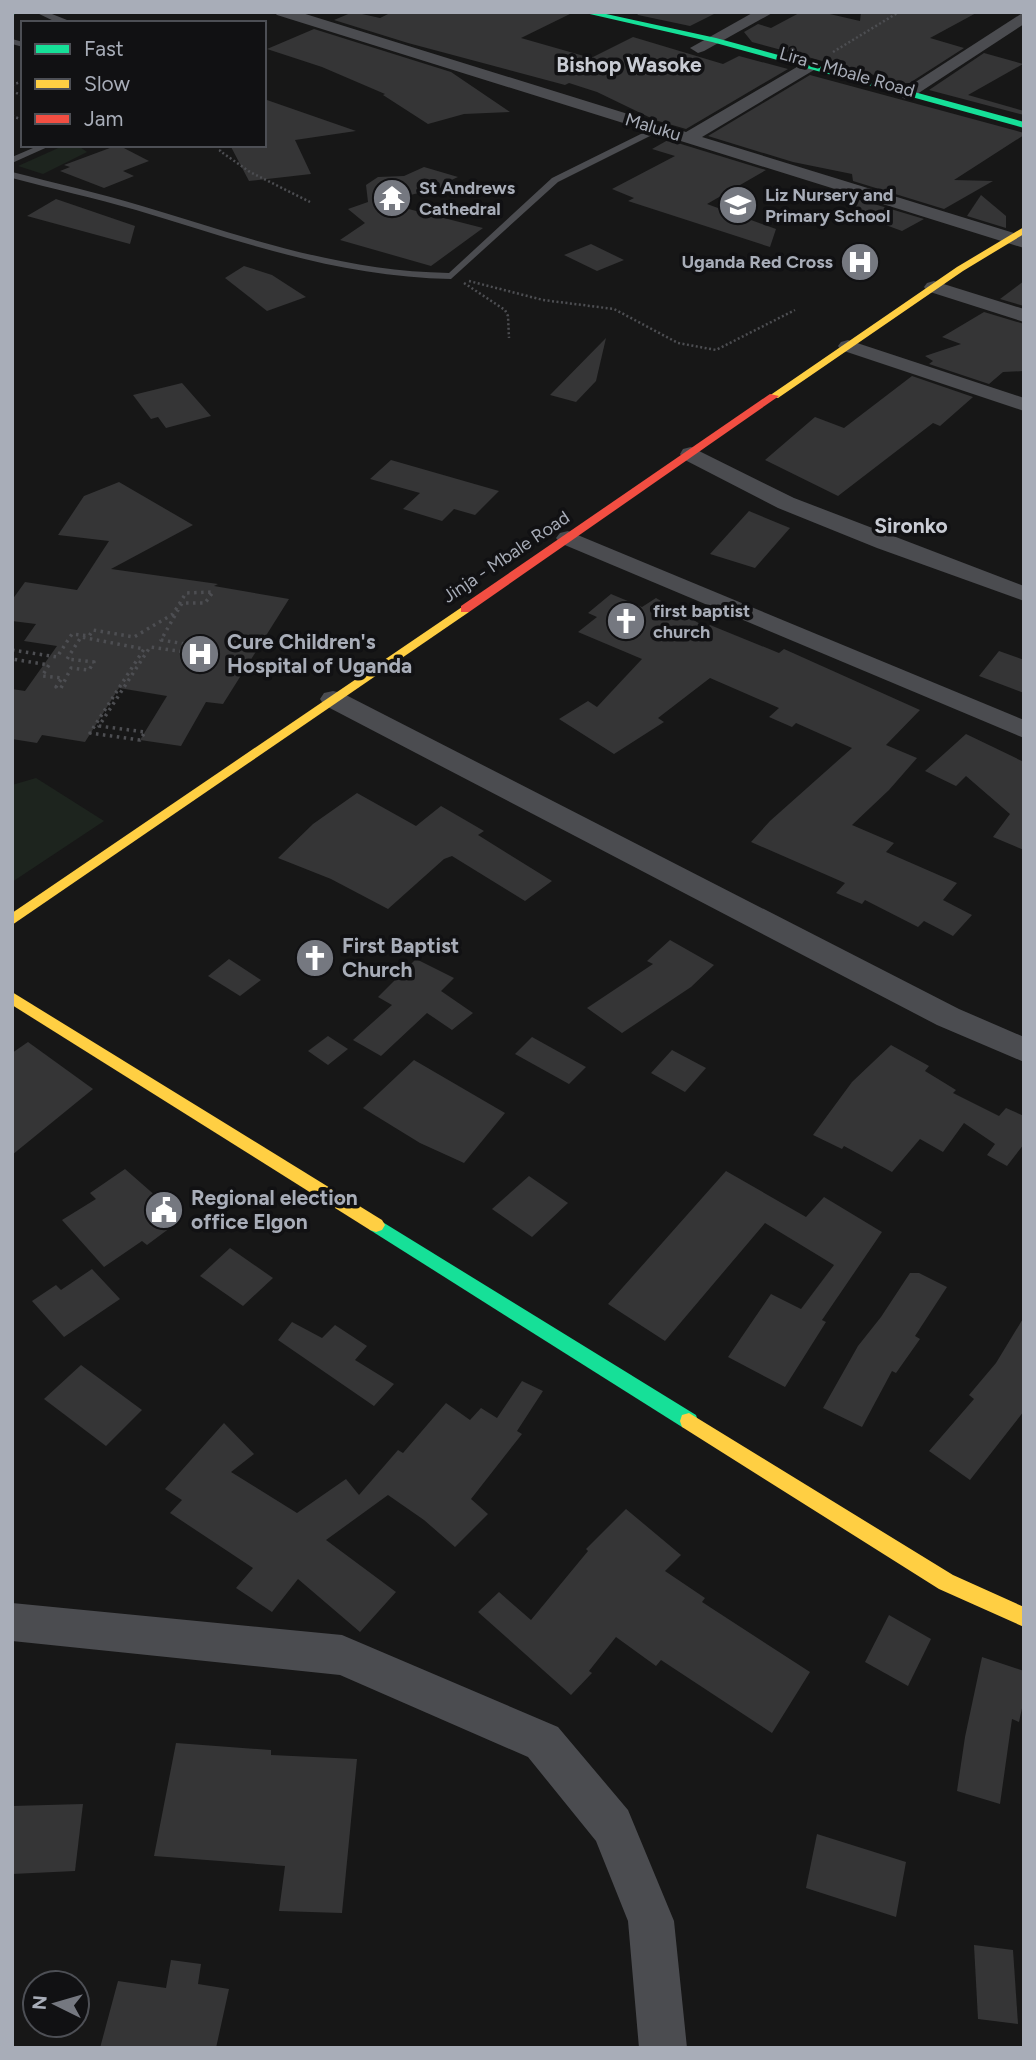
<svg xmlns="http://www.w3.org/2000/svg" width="1036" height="2060" font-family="Figtree,sans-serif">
<rect width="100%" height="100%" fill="#171717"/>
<g fill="#1d241e">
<polygon points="65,145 77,145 87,152 43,174 18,166"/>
<polygon points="36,778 104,821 12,882 12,785"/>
</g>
<g fill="#353536">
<polygon points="353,12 380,18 392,12 574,12 521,38 591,58 633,37 723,64 739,56 788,69 686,129 655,120 597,92 569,83 565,85 408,43 334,20"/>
<polygon points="636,12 718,12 690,26 638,15"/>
<polygon points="801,12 821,12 860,21 861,12 978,12 930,38 964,48 908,84 752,42 744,32 758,24 771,28"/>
<polygon points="314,29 451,72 510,112 464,114 428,124 383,95 385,94 322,67 267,49"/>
<polygon points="984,53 1023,64 968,95 1024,111 1024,115 929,90"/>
<polygon points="810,75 1024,133 1024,135 954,180 993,181 944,209 853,181 852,174 793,162 708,136"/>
<polygon points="264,99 356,131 295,140 311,174 249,181 230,145 264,145"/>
<polygon points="668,140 766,170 707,204 776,229 770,247 628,201 634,198 612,189 675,156 652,149"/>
<polygon points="118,145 149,161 123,171 134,176 104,188 60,171 70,167 64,165"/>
<polygon points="424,167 458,177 447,182 448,186 381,202 483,228 431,266 340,240 365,223 348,209 368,202 366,185 378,177 404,176"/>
<polygon points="981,195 1006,216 1006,228 967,216"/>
<polygon points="854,198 924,219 902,231 856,214"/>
<polygon points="56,199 135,226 130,244 27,216"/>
<polygon points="591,244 624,260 597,271 564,255"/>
<polygon points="244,266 272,275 306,297 267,311 225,278"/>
<polygon points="1024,281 1024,306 1000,299"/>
<polygon points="984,312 1024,324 1024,371 1003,372 989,384 929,364 933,361 925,356 961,344 942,337"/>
<polygon points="606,338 596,381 576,402 550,395"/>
<polygon points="912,376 973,397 940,426 933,423 838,496 765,460 815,417 844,428"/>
<polygon points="182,383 211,416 166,428 158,417 151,419 133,395"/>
<polygon points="391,460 499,491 475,515 454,509 442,521 403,509 420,493 370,479"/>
<polygon points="119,482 193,525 111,569 218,584 214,586 289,599 223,704 206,702 181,746 140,740 167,696 119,688 85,742 42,735 37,743 12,739 12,689 25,691 57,646 24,641 36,624 12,621 12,600 25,582 77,590 109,541 58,535 84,496"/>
<polygon points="749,511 790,528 755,568 710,554"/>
<polygon points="611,594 642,607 656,598 707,628 710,625 779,653 784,649 920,710 886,745 917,758 889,790 852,825 894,843 886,852 957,883 943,900 972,915 953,936 924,921 918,927 865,900 862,904 836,893 845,883 751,842 770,821 852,748 796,723 792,727 769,717 779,708 710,678 658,718 664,722 614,754 559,719 588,701 597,707 642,659 578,632 597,617 588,613"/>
<polygon points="999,651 1024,660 1024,693 979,676"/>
<polygon points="966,734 1024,762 1024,850 993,837 1010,814 966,776 956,786 925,771"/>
<polygon points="357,793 416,826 441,806 484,831 478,835 552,881 525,901 452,856 444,859 388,909 331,879 278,858 313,824"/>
<polygon points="670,940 714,965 691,987 622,1033 587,1008 653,964 647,961"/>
<polygon points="229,959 261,980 240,996 208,976"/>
<polygon points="416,959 454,978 441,991 473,1013 452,1030 427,1013 381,1056 353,1040 392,1005 378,997"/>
<polygon points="328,1036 348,1049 328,1065 308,1051"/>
<polygon points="532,1037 586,1067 569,1084 515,1054"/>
<polygon points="28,1042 93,1089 12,1155 12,1053"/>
<polygon points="891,1045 929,1066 925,1071 956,1090 953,1093 999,1116 1006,1108 1024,1116 1024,1144 1007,1166 987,1155 995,1144 964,1123 943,1152 920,1139 892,1172 844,1146 842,1149 813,1135 852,1082"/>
<polygon points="672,1050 706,1068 685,1092 651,1073"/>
<polygon points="414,1060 505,1113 464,1163 420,1143 363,1108"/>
<polygon points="125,1169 182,1219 147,1245 142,1241 104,1267 62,1220 96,1199 90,1193"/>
<polygon points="726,1171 806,1217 824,1197 882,1232 822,1320 826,1322 785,1387 728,1357 771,1294 801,1309 834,1265 765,1223 665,1341 608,1304"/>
<polygon points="529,1176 568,1203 532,1237 492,1209"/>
<polygon points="230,1248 273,1278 243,1306 200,1276"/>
<polygon points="92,1269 120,1299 64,1337 32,1301 56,1285 61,1290"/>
<polygon points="910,1273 919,1273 947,1287 915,1336 920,1339 896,1373 892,1371 862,1427 823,1408 858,1346 881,1317"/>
<polygon points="1024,1317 1024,1411 970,1480 929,1451 974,1399 969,1395 996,1363"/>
<polygon points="292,1322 322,1338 335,1325 367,1346 355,1360 394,1384 374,1406 278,1340"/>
<polygon points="81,1365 142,1410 106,1446 44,1399"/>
<polygon points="522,1381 543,1391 517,1431 522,1434 471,1499 488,1514 455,1547 424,1520 388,1495 326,1540 396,1592 360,1632 298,1579 272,1612 236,1588 253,1568 170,1513 182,1500 165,1489 224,1423 254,1454 231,1472 297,1513 346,1479 359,1495 398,1450 403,1453 446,1403 470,1420 481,1408 497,1418"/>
<polygon points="626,1509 681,1555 665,1571 705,1598 702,1602 810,1672 772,1733 661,1660 656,1666 616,1637 589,1671 592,1673 571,1695 478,1612 499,1592 531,1620 588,1551 586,1549"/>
<polygon points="889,1615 931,1639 908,1686 865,1662"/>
<polygon points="982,1657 1024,1671 1024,1699 1019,1722 1012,1719 1000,1804 957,1791 965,1737"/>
<polygon points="176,1743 271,1750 271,1755 357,1759 342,1913 279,1911 285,1866 154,1856"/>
<polygon points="83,1804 75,1871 12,1874 12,1806"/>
<polygon points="817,1834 906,1862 896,1917 806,1888"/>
<polygon points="974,1945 1013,1950 1018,2024 978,2019"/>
<polygon points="171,1960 201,1964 198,1984 229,1989 216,2048 100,2048 118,1981 166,1988"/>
</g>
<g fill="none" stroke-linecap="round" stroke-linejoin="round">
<g stroke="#4d4e52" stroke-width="2.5" stroke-dasharray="2 2.5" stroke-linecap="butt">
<polyline points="833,52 899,12"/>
<polyline points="12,85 23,81"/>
<polyline points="12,91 23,96"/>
<polyline points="12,116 23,120"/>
<polyline points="221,145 220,151 250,172 310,202"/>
<polyline points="469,281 543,300 614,309 678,343 716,350 795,310"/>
<polyline points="464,283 505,310 508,316 509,338"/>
</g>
<g stroke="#4d4e52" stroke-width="3.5" stroke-dasharray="2.5 4.5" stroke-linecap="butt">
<polyline points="12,632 12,635"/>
<polyline points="12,650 57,657 72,634 89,636 93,630 134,637 173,614 186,593 213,592 205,603 182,603 161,640 204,647 200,654 150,647 99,726 145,732 140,740 90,733 144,649 81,637 67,659 94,662 89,670 71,668 61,688 56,687 62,678 42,676 49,665 12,659"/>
</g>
<g fill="#4b4c50" fill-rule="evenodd">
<polygon points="35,12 47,12 67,20 66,23 58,23"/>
<polygon points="12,39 23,42 23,47 12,44"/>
<path d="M659 125 663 128 662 130 558 182 451 279C339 277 242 242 136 210 95 198 53 189 12 178V172C55 183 99 193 142 206 245 237 339 271 449 273L552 178Z"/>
<polygon points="40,145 52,145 12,163 12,157"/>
</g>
<g fill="#4b4c50" fill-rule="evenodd">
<polygon points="274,12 299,12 686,132 802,64 814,64 816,67 814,70 702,137 1024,236 1024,248 277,15"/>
<polygon points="754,12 774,12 704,51 698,53 690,48"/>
<polygon points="1024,12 1024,24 911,98 905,99 897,94"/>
<polygon points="934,281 1024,309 1024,322 927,291 924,287 927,283"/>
<polygon points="848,340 1024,398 1024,411 841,350 838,346 841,342"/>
<polygon points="691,447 794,498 1024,586 1024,601 877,548 778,508 683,459 680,454 683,449"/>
<polygon points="568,531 1024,720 1024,738 560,543 556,538 560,533"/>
<polygon points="333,691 342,693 959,1009 1024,1037 1024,1062 937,1025 324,705 320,699 324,693"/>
<polygon points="12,1603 342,1635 558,1727 628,1810 674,1921 687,2048 639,2048 628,1921 596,1841 528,1757 340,1675 12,1641"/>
</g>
<g fill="#16e098" fill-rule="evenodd">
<polygon points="12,12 21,12 12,15"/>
<polygon points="581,12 597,12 716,38 1024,122 1024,128 712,42"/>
<polygon points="376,1218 696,1415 698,1421 696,1427 689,1429 682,1427 370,1230 367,1225 370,1220"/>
</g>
<g fill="#ffcf43" fill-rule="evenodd">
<polygon points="1024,227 1024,234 963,271 778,398 769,396 957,267"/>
<polygon points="465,605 469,606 469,612 12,925 12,913"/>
<polygon points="12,992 382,1220 385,1225 382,1230 376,1232 370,1230 12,1005"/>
<polygon points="689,1413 953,1575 1024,1607 1024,1627 939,1589 682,1427 680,1421 682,1415"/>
</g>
<polygon fill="#f24e42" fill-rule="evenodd" points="770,394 779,396 469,612 461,612 461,606"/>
</g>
<defs>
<g id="temple-disc" transform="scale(2.0125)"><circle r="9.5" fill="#757880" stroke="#111113"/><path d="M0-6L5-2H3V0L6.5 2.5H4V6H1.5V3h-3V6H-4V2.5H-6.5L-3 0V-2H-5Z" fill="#fff"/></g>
<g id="school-disc" transform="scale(2.0125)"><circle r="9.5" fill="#757880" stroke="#111113"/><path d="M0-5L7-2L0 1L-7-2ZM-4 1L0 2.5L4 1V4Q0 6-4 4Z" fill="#fff"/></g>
<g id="hospital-disc" transform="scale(2.0125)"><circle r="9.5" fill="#757880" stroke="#111113"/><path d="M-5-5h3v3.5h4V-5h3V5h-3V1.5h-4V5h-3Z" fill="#fff"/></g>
<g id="church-disc" transform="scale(2.0125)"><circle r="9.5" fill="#757880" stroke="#111113"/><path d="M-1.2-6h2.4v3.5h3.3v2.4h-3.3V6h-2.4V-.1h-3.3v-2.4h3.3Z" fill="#fff"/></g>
<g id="civic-disc" transform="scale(2.0125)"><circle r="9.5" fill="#757880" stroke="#111113"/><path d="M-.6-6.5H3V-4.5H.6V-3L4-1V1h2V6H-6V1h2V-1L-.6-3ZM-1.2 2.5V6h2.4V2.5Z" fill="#fff"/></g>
</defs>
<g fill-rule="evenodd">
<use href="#temple-disc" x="392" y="198"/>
<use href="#school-disc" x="738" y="205"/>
<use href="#hospital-disc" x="860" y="262"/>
<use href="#church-disc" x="626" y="621"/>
<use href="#hospital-disc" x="200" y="654"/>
<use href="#church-disc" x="315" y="958"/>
<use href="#civic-disc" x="164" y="1210"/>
</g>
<g text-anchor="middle" stroke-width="7" stroke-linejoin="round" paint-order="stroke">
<g font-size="18" fill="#a8adb8" stroke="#111113">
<text transform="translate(847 72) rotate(16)" y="6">Lira - Mbale Road</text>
<text transform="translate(653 127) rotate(17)" y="6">Maluku</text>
<text transform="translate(506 557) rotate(-34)" y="6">Jinja - Mbale Road</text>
</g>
<g font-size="18" font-weight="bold" fill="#a8adb8" stroke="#111113" text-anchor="start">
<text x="419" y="194">St Andrews<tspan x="419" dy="21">Cathedral</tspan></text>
<text x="765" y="201">Liz Nursery and<tspan x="765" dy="21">Primary School</tspan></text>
<text x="833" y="268" text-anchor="end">Uganda Red Cross</text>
<text x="653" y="617">first baptist<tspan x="653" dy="21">church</tspan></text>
</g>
<g font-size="21" font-weight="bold" fill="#c9ccd4" stroke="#111113">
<text x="629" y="72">Bishop Wasoke</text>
<text x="911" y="533">Sironko</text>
</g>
<g font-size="21" font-weight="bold" fill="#a8adb8" stroke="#111113" text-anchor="start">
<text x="227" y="649">Cure Children's<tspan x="227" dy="24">Hospital of Uganda</tspan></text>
<text x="342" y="953">First Baptist<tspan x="342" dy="24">Church</tspan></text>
<text x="191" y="1205">Regional election<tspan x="191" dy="24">office Elgon</tspan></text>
</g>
</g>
<rect width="1036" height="2060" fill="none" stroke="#a8adb8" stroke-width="28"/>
<rect x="21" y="21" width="245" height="126" fill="#111113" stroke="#4d4f55" stroke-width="2"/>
<rect x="35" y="44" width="35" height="10" fill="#16e098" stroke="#4d4f55" stroke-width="2"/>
<text x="84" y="56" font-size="21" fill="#a8adb8">Fast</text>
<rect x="35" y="79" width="35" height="10" fill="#ffcf43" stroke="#4d4f55" stroke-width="2"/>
<text x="84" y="91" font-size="21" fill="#a8adb8">Slow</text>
<rect x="35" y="114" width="35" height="10" fill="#f24e42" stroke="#4d4f55" stroke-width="2"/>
<text x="84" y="126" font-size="21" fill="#a8adb8">Jam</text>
<g transform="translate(56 2004) rotate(275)"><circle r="33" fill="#111113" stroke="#4d4f55" stroke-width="2"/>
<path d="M0-5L12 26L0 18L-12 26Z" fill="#757880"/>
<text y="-10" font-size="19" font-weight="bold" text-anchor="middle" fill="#a8adb8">N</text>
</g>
</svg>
